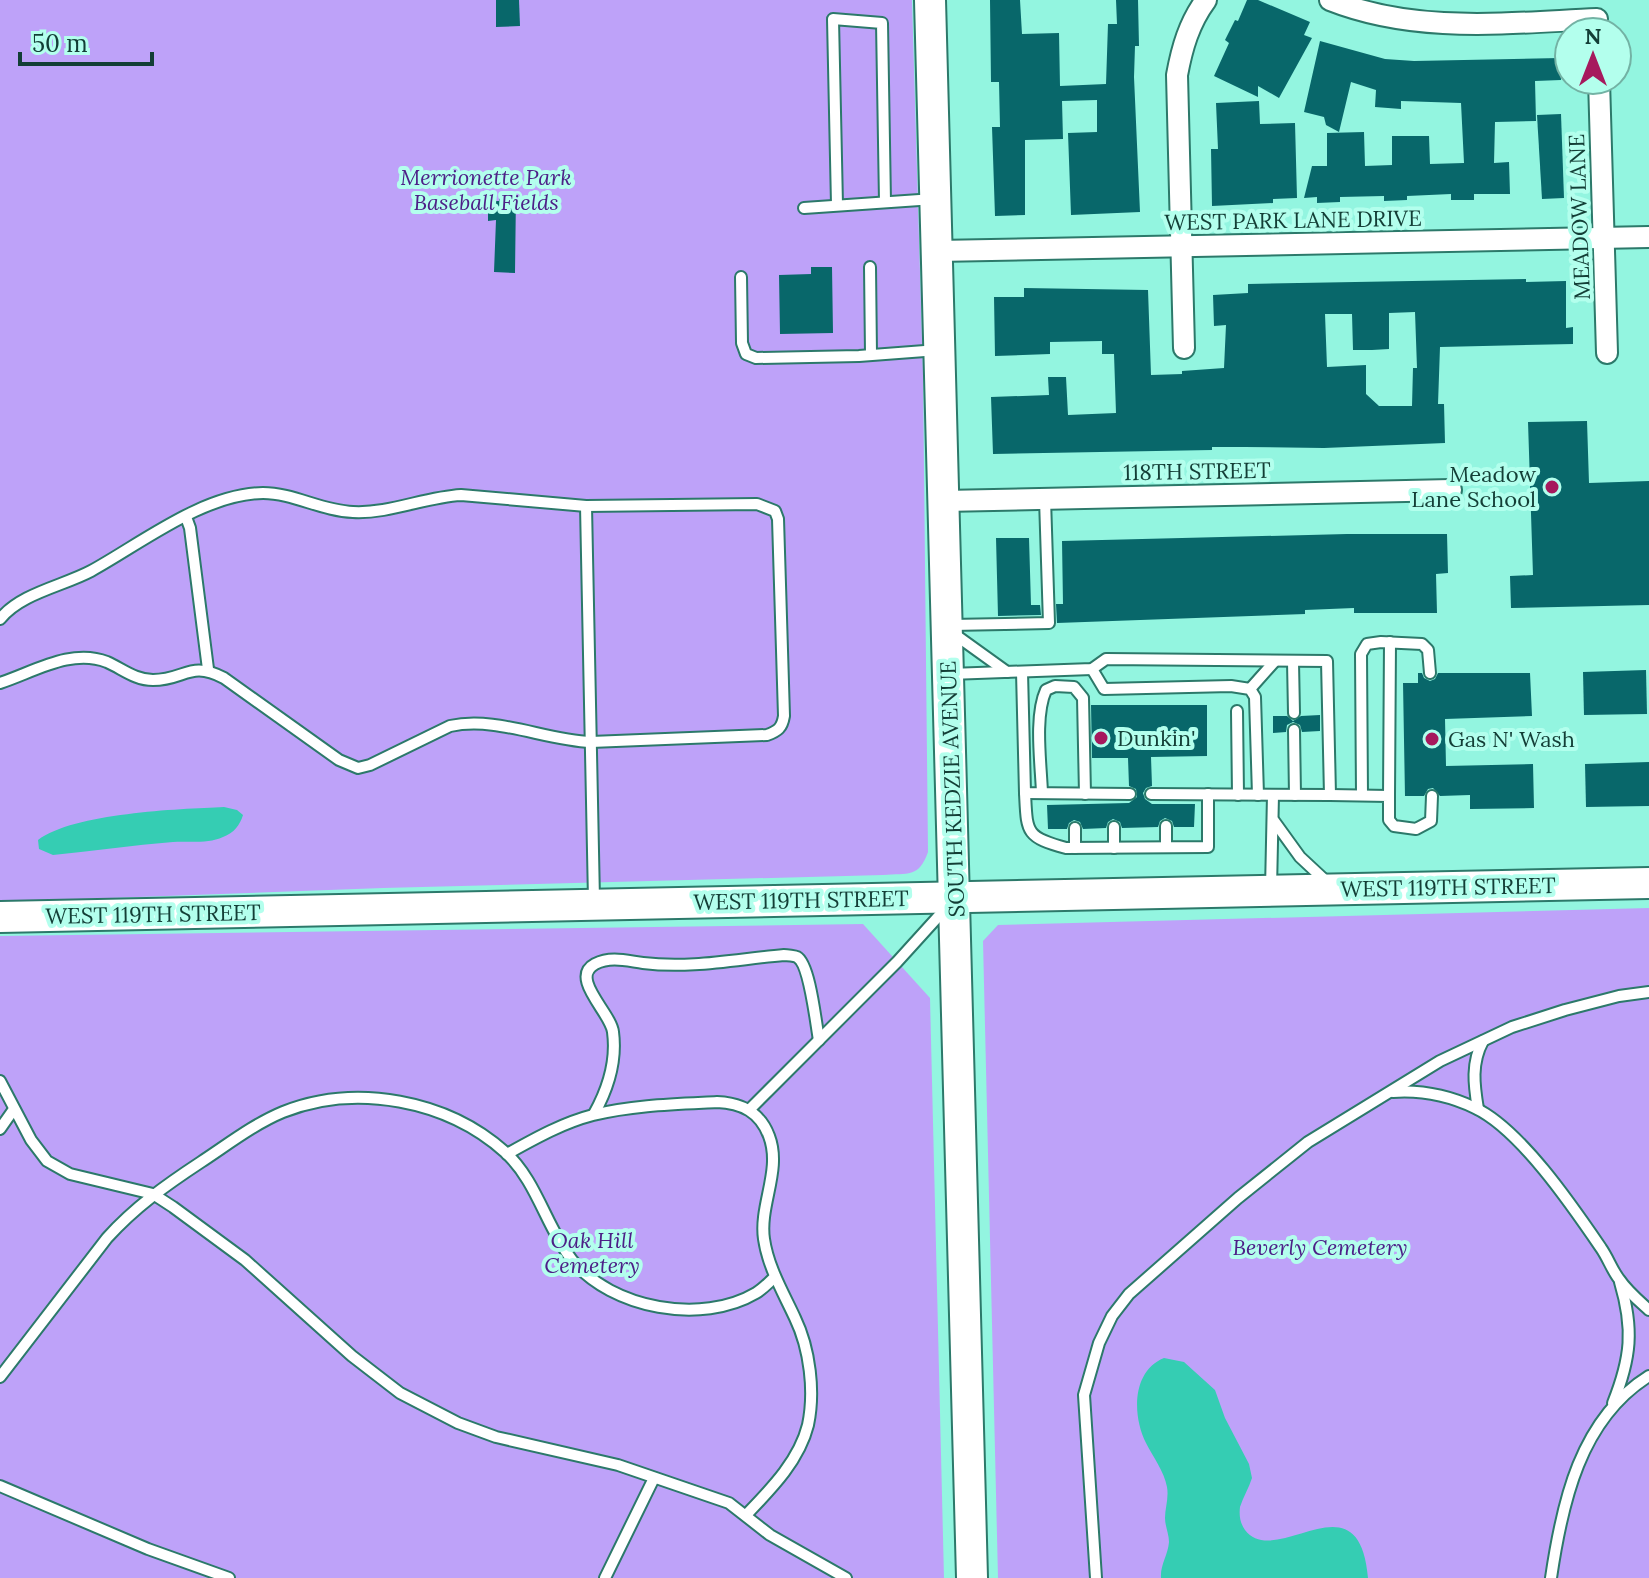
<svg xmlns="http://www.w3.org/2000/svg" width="1649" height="1578" font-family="Lora,serif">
<rect width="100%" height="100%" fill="#93f5e0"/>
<g fill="#bea2f9">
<path d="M0 0H912L923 374 928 852C919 878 908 873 883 875L383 888 0 902Z"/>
<polygon points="1649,908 1649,1578 998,1578 983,941 998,925"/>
<polygon points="863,924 930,998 944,1578 0,1578 0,936"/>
</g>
<g fill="#35cdb3">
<path d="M224 807 237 810 243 815C240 825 234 833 223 837 208 844 189 841 173 842 133 845 93 851 53 855L39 849 38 840C74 813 178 809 224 807Z"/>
<path d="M1164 1358 1184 1362 1215 1390 1225 1418 1249 1464 1252 1478C1249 1488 1243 1497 1240 1507 1239 1515 1240 1523 1245 1530 1276 1571 1359 1472 1368 1578H1161C1160 1565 1168 1555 1169 1542 1169 1534 1165 1526 1165 1518 1165 1508 1169 1498 1167 1487 1164 1471 1153 1457 1146 1443 1132 1415 1132 1371 1164 1358Z"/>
</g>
<g fill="#08676a" fill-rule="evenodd">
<polygon points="496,0 519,0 520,26 496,27"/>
<polygon points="990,0 1020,0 1022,34 1059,33 1060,86 1106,84 1108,24 1117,24 1116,0 1138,0 1139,46 1135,46 1134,77 1140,212 1071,215 1068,133 1097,132 1097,100 1062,101 1063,139 1025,140 1025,215 995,216 992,127 1000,127 999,82 991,82"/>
<polygon points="1247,0 1258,0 1310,22 1304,35 1312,38 1279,98 1258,86 1258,97 1214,76 1229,43 1225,40 1235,20 1238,21"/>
<polygon points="1320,41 1385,59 1414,61 1560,58 1561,80 1535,81 1536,121 1495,122 1494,163 1509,162 1510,194 1474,194 1474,200 1451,200 1451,194 1407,196 1407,200 1384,201 1384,196 1340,197 1340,202 1317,203 1317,197 1304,198 1312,166 1327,166 1327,133 1364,132 1365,166 1392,165 1392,136 1429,136 1430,164 1464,163 1461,103 1401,101 1401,109 1375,107 1376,90 1351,82 1339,132 1326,125 1324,117 1304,112"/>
<polygon points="1259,101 1260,124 1295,123 1297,198 1273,199 1273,203 1212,206 1211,149 1218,149 1216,103"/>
<polygon points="1561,114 1564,198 1542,199 1537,115"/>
<polygon points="516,194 515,273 494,272 496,220 488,221 488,201 499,201 499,195"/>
<polygon points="811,267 832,267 833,333 780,334 779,275 811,274"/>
<path d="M1526 279V282L1566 281V328L1573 327V344L1440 347 1438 404H1444L1445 443 1324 448 1245 447H1212V450L993 454 991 397 1049 395 1048 377H1066L1068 415 1116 413 1114 354H1102V341L1050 342V354L995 356 994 297H1024V288L1148 290 1151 375 1182 374V371L1224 368 1226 325 1214 326 1213 295 1248 293V284ZM1415 312 1417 368H1413L1412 406H1379L1366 394V365L1327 367 1325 314H1352L1353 350H1372L1389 349V313Z"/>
<polygon points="1587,421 1589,483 1649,481 1649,605 1511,608 1510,576 1533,575 1528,422"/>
<polygon points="1347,534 1447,534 1448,573 1436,574 1437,613 1354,613 1354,608 1305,610 1305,614 1057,623 1056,604 1063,604 1062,541"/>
<polygon points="996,538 1029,538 1031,605 1040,605 1041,615 998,616"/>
<polygon points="1646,670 1647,714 1584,715 1583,672"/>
<polygon points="1418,673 1422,673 1424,678 1430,681 1435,679 1438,673 1530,673 1532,716 1445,719 1446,766 1533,764 1534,808 1470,809 1470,795 1440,796 1433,788 1428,789 1424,796 1405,796 1403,683 1418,683"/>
<polygon points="1091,705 1207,705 1207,756 1151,757 1152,786 1146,788 1143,793 1145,799 1152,804 1195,804 1194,827 1174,827 1172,821 1165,818 1160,821 1158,827 1122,828 1120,822 1113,819 1108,822 1106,828 1083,829 1080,822 1074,820 1069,823 1067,829 1048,829 1047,805 1129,803 1137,797 1136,789 1129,786 1128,758 1092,758"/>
<polygon points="1320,715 1320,731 1302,732 1300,725 1293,722 1287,725 1286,732 1273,733 1273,716 1287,716 1293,721 1301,716"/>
<polygon points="1649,762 1649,806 1586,807 1585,764"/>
</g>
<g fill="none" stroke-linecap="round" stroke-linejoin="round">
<g stroke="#2c796a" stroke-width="14">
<g id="lane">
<polyline points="837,205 833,19 882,23 885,202"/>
<polyline points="804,208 934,199"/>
<polyline points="870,267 871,354"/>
<polyline points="741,277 742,343 746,354 756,358 859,356 938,350"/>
<polyline points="586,506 594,900"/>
<polyline points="186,517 190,528 208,669"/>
<path d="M0 619C21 593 63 586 91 571 142 543 203 494 263 493 293 493 322 511 353 512 389 514 425 497 461 495L586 506 757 504 775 511 778 519 784 716C782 728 778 731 767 735L591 742C544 740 496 716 450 726L370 765 358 768 339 760 224 678C190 660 185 680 153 680 135 680 123 669 107 662 71 648 34 672 0 683"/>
<polyline points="951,625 1049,623 1045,499"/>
<polyline points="950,631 1007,672"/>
<polyline points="1293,662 1294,713"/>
<polyline points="1092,669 1104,689 1231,686 1250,689 1255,697 1258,795"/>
<polyline points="1022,672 1025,793 1130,794"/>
<polyline points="950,674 1092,669 1106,659 1327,661 1330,795 1151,794"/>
<polyline points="1250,689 1275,661"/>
<polyline points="1237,711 1238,795"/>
<polyline points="1294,730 1295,795"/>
<path d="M1025 793C1027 832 1025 837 1066 848L1208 847V794"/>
<path d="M1042 793C1041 764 1034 716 1046 690L1055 686 1074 687 1083 698 1085 794"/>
<polyline points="1330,795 1389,796 1389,820 1394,826 1416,829 1431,821 1432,796"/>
<polyline points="1362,795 1361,654 1367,644 1381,642 1422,644 1428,650 1430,673"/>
<polyline points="1389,796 1390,642"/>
<polyline points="1274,821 1300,857 1329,884"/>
<polyline points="1166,826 1166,847"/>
<polyline points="1114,827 1114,848"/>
<polyline points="1075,848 1075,828"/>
<polyline points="1271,889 1273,795"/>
<polyline points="0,1081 31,1140 47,1161 70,1174 153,1194 173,1207 245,1260 352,1356 400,1393 458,1423 496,1437 618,1465 729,1503 770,1535 846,1578"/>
<path d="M1393 1092C1422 1090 1448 1095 1475 1108 1520 1129 1573 1207 1601 1248 1608 1258 1612 1270 1619 1279 1627 1291 1639 1301 1649 1310"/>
<polyline points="750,1109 897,962 946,908"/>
<path d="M1478 1109C1474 1085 1471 1063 1483 1041"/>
<path d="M594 1114C608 1089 617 1062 613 1032 611 1013 569 978 595 964 611 956 627 961 643 963 691 969 737 959 784 955 787 955 795 956 797 957 810 964 816 1025 819 1040"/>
<polyline points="0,1129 14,1109"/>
<path d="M507 1154C534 1139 562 1123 593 1115 632 1105 677 1104 717 1102 742 1103 760 1112 769 1136 782 1170 759 1205 764 1239 768 1267 783 1292 795 1318 810 1349 815 1392 808 1425 799 1461 771 1489 746 1515"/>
<path d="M0 1377 107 1238C135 1207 166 1185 201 1162 227 1145 254 1124 283 1112 356 1083 447 1100 505 1152 537 1181 546 1227 572 1260 612 1309 702 1325 756 1293 763 1289 769 1282 775 1277"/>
<path d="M1613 1403C1631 1358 1634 1329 1620 1282"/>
<polyline points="0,1486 148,1549 229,1578"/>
<polyline points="605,1578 654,1478"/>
<polyline points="1096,1578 1084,1395 1099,1343 1112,1316 1129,1294 1238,1198 1308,1142 1440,1061 1512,1027 1565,1010 1619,996 1649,992"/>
<path d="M1551 1578C1562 1503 1580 1419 1649 1376"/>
</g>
</g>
<g stroke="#2c796a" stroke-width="24">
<g id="street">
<path d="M1330 0C1416 34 1506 23 1597 19"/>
<polyline points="1599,80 1607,353"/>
<polyline points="937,251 1649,237"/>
<path d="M1184 348 1177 75C1182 48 1189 23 1206 0"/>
<polyline points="944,501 1451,490"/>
</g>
</g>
<g stroke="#2c796a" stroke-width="34">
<g id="secondary">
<polyline points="930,0 972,1578"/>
<polyline points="0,917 1649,883"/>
</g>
</g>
<use href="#lane" stroke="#fff" stroke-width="10"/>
<use href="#street" stroke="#fff" stroke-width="20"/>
<use href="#secondary" stroke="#fff" stroke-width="30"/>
</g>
<g fill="#a6195d" stroke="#b3ffed" stroke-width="3">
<circle cx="1552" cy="487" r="8"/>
<circle cx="1101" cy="738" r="8"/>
<circle cx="1432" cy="739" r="8"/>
</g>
<g text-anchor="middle" stroke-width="8" stroke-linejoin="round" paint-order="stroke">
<g font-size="22" font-style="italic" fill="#4d2087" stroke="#b3ffed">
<text x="486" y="185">Merrionette Park<tspan x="486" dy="25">Baseball Fields</tspan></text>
<text x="592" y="1248">Oak Hill<tspan x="592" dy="25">Cemetery</tspan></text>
<text x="1320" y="1255">Beverly Cemetery</text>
</g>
<g font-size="22" fill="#133e36" stroke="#b3ffed">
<text transform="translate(1579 217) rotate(-92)" y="8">MEADOW LANE</text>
<text transform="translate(1293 220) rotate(-1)" y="8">WEST PARK LANE DRIVE</text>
<text transform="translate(1197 471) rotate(-1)" y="8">118TH STREET</text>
<text transform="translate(952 789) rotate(-92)" y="8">SOUTH KEDZIE AVENUE</text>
<text transform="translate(1448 887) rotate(-1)" y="8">WEST 119TH STREET</text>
<text transform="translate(801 900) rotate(-1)" y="8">WEST 119TH STREET</text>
<text transform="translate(153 914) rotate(-1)" y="8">WEST 119TH STREET</text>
</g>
<g font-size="22" fill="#133e36" stroke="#b3ffed" text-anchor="start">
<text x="1536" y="482" text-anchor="end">Meadow<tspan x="1536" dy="25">Lane School</tspan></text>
<text x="1117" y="746">Dunkin'</text>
<text x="1448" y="747">Gas N' Wash</text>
</g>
</g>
<g transform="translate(1593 56)"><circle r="38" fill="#b3ffed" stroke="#73b2a4" stroke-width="2"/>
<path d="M0-6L14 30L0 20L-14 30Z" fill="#a6195d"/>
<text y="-12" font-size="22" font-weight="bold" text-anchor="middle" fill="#133e36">N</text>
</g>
<path d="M20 52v12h132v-12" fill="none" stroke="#133e36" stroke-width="4"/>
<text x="32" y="52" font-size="24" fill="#133e36" stroke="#b3ffed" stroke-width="6" paint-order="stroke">50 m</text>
</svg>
